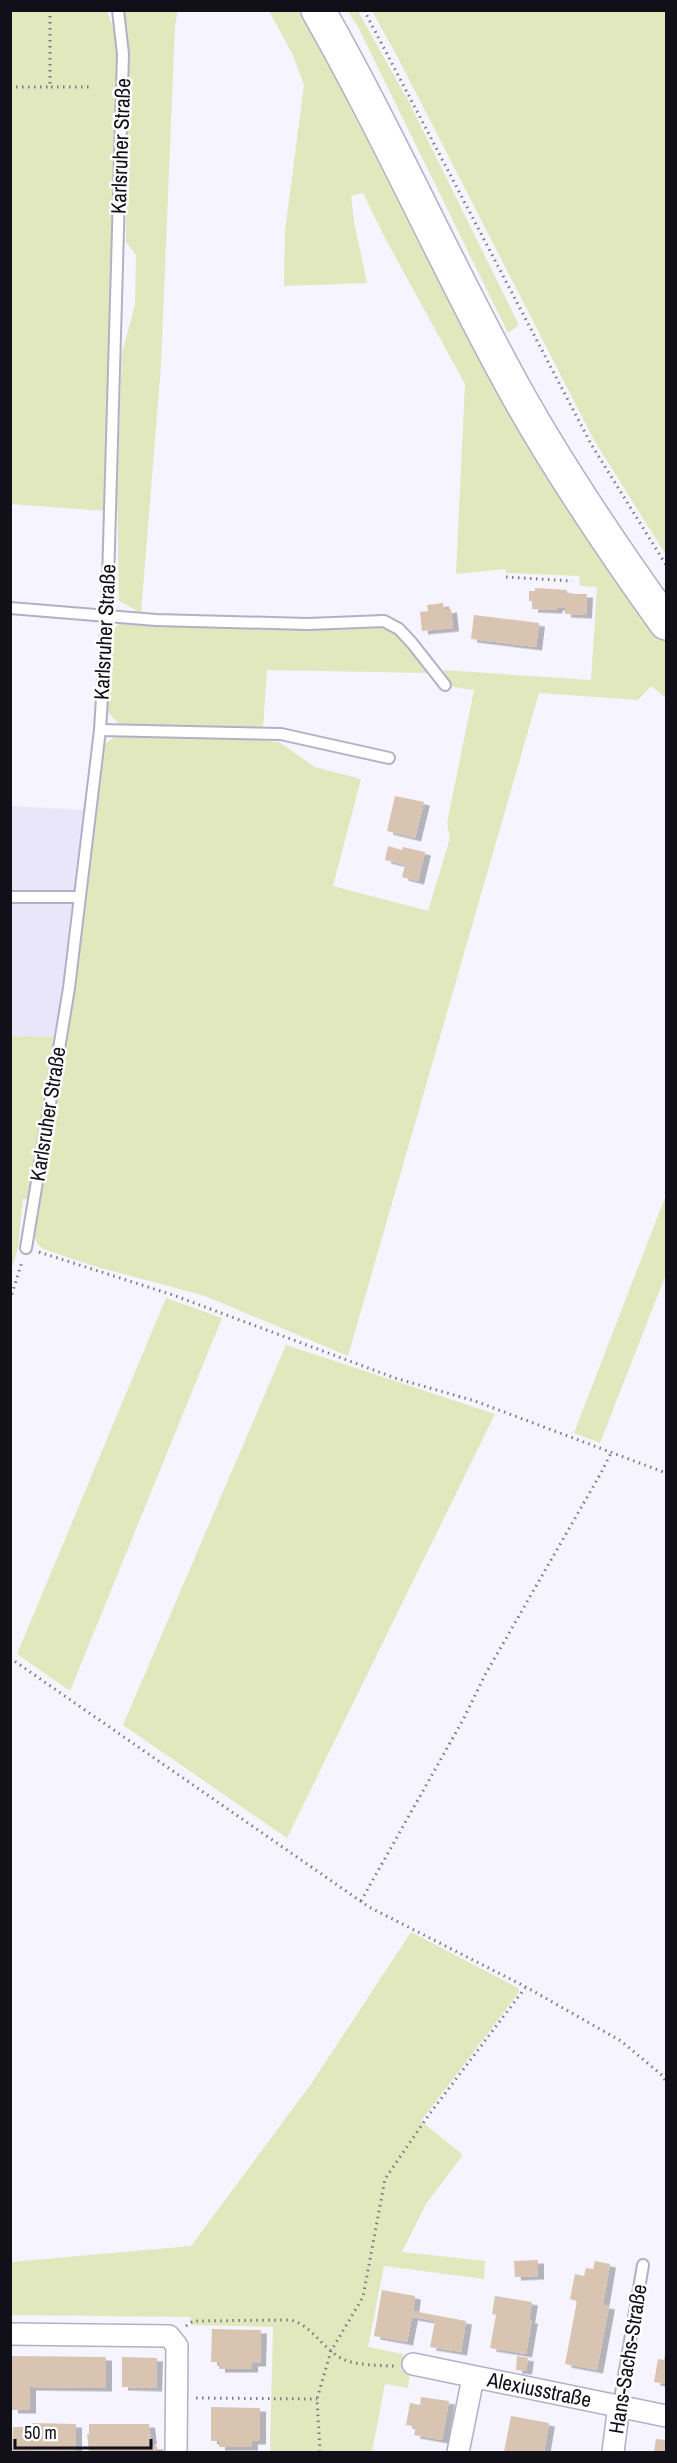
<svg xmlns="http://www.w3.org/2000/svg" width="677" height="2463" font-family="'Archivo Narrow',sans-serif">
<defs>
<filter id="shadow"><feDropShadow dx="6" dy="3.5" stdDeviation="0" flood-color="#0004"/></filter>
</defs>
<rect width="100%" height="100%" fill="#f6f4fe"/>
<polygon fill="#eae6fa" points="11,806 85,810 56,1037 11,1036"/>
<g fill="#e1e8bd">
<polygon points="10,11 107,11 117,38 105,511 11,504"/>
<polygon points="122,11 178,11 175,25 161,365 141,613 119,601 117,488 122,353 135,305 136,255 126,242 128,31"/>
<polygon points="269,11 301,11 395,183 627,591 666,643 666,698 651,686 638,700 539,693 348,1356 205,1296 94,1266 43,1249 36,1242 33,1231 101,753 106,743 116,736 223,737 279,742 315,767 361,779 333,886 428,911 450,838 447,823 474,690 453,687 443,670 591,680 597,587 580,586 579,576 506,573 506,569 456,574 465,384 385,238 363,193 351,196 354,222 367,283 284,286 285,231 304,85 293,55"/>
<polygon points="348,11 358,11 410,104 519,325 508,333 359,29"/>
<polygon points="372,11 666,11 666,555 594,440 397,56"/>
<polygon points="120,622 381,627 399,635 431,673 267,670 263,727 120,725 105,709 110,634"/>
<polygon points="11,1036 56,1037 29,1199 23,1199 18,1248 11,1271"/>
<polygon points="666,1195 666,1274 600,1443 574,1433"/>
<polygon points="166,1298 222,1318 70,1691 17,1654"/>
<polygon points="286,1345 495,1414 287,1838 123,1725"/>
<polygon points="411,1932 518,1988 519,1992 421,2121 463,2155 426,2204 402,2252 485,2261 484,2279 384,2266 368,2347 403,2354 401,2370 410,2372 408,2388 385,2384 372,2452 270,2452 273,2327 191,2325 190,2317 11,2315 11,2262 191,2246 311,2084"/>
</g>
<g fill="#d9c3b1" filter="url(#shadow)">
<polygon points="535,588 567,590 567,594 587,594 586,615 565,614 565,608 557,607 556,610 532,609 532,601 529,601 529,591 535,591"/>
<polygon points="443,603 444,610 451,609 453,628 422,631 420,612 428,611 427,605"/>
<polygon points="474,615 539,623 536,647 471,639"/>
<polygon points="395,796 424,802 415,838 387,831"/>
<polygon points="388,846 402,850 403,847 425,852 418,881 402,877 405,865 385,860"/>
<polygon points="538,2260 538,2276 515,2277 514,2261"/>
<polygon points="595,2261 610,2264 603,2305 609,2306 597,2370 565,2364 577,2301 570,2299 575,2274 584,2276 586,2268 593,2269"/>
<polygon points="382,2290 415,2296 413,2311 466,2321 461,2352 430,2347 435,2321 412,2317 407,2342 374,2336"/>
<polygon points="495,2296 532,2302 529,2320 532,2320 526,2354 490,2348 496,2315 492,2314"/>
<polygon points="212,2329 261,2330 260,2363 252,2363 252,2369 219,2369 219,2362 211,2362"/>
<polygon points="665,2354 666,2384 654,2382 658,2359 664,2360"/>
<polygon points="12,2356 106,2357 106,2388 30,2387 30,2410 12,2410"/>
<polygon points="517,2356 528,2358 526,2371 516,2370"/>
<polygon points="122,2357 157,2358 156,2388 122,2387"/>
<polygon points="421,2397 449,2401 442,2440 414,2435 416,2427 406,2425 410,2403 420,2405"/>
<polygon points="211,2407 260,2408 260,2441 252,2441 252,2447 219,2447 219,2441 211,2441"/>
<polygon points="511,2416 549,2423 544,2452 504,2452"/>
<polygon points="31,2423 76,2424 76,2451 30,2450 30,2452 12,2452 13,2427 31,2427"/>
<polygon points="89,2424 149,2424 151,2441 149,2441 149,2446 157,2446 158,2452 89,2451 87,2434 89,2434"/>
<polygon points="656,2439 666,2440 666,2452 654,2452"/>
</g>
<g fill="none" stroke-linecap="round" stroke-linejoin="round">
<g stroke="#b3afc7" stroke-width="14">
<g id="lane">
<polyline points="10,608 156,620 308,624 384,621 399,629 412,643 445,685"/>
<polyline points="100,730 281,734 389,758"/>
<polyline points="10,897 79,897"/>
<polyline points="26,1248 69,988 100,730 107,615 123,54 118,10"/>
<polyline points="619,2405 643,2265"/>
</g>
</g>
<g stroke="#b3afc7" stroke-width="24">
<g id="street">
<polyline points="10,2334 169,2336 177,2346 176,2452"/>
<path id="s1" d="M413 2364 666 2416"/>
<polyline points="458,2452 473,2378"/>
<polyline points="613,2452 619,2405"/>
</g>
</g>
<g stroke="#b3afc7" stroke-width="36">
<path id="primary" d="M318 10C384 126 439 249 502 366 549 455 608 542 666 623"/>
</g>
<g stroke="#7b7983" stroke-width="3" stroke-dasharray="1.5 4.5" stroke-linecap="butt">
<polyline points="50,10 50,87 91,87"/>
<polyline points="364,10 591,444 666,565"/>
<polyline points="10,87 50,87"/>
<polyline points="506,577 572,581"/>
<polyline points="39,1252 173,1295 395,1378 475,1401 666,1473"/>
<polyline points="10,1300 22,1262"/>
<polyline points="10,1658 369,1907 526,1987 621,2041 663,2076 666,2082"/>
<polyline points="361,1901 464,1718 485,1675 601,1473 611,1453"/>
<path d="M186 2326 193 2321 291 2320C312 2326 321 2346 339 2357 354 2366 376 2365 394 2366"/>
<polyline points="196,2398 317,2399"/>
<polyline points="320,2452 317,2399 331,2351 363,2297 385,2179 428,2116 525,1988"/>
</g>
<use href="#lane" stroke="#fff" stroke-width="10"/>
<use href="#street" stroke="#fff" stroke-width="21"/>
<use href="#primary" stroke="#fff" stroke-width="33"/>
</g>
<g text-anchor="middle" stroke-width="5" stroke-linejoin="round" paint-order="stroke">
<g font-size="21" fill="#110f18" stroke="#fff">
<text transform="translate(121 146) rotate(-88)" y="7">Karlsruher Straße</text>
<text transform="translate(105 632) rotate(-87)" y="7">Karlsruher Straße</text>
<text transform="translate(48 1114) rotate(-81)" y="7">Karlsruher Straße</text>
<text transform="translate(628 2359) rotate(-81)" y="7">Hans-Sachs-Straße</text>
<text dy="7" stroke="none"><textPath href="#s1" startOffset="129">Alexiusstraße</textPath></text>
</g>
</g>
<rect width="677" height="2463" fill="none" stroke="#110f18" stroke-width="24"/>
<path d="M15 2439v9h136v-9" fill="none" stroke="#110f18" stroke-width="3"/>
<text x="24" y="2439" font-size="18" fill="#110f18" stroke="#ffffff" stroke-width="4.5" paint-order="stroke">50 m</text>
</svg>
